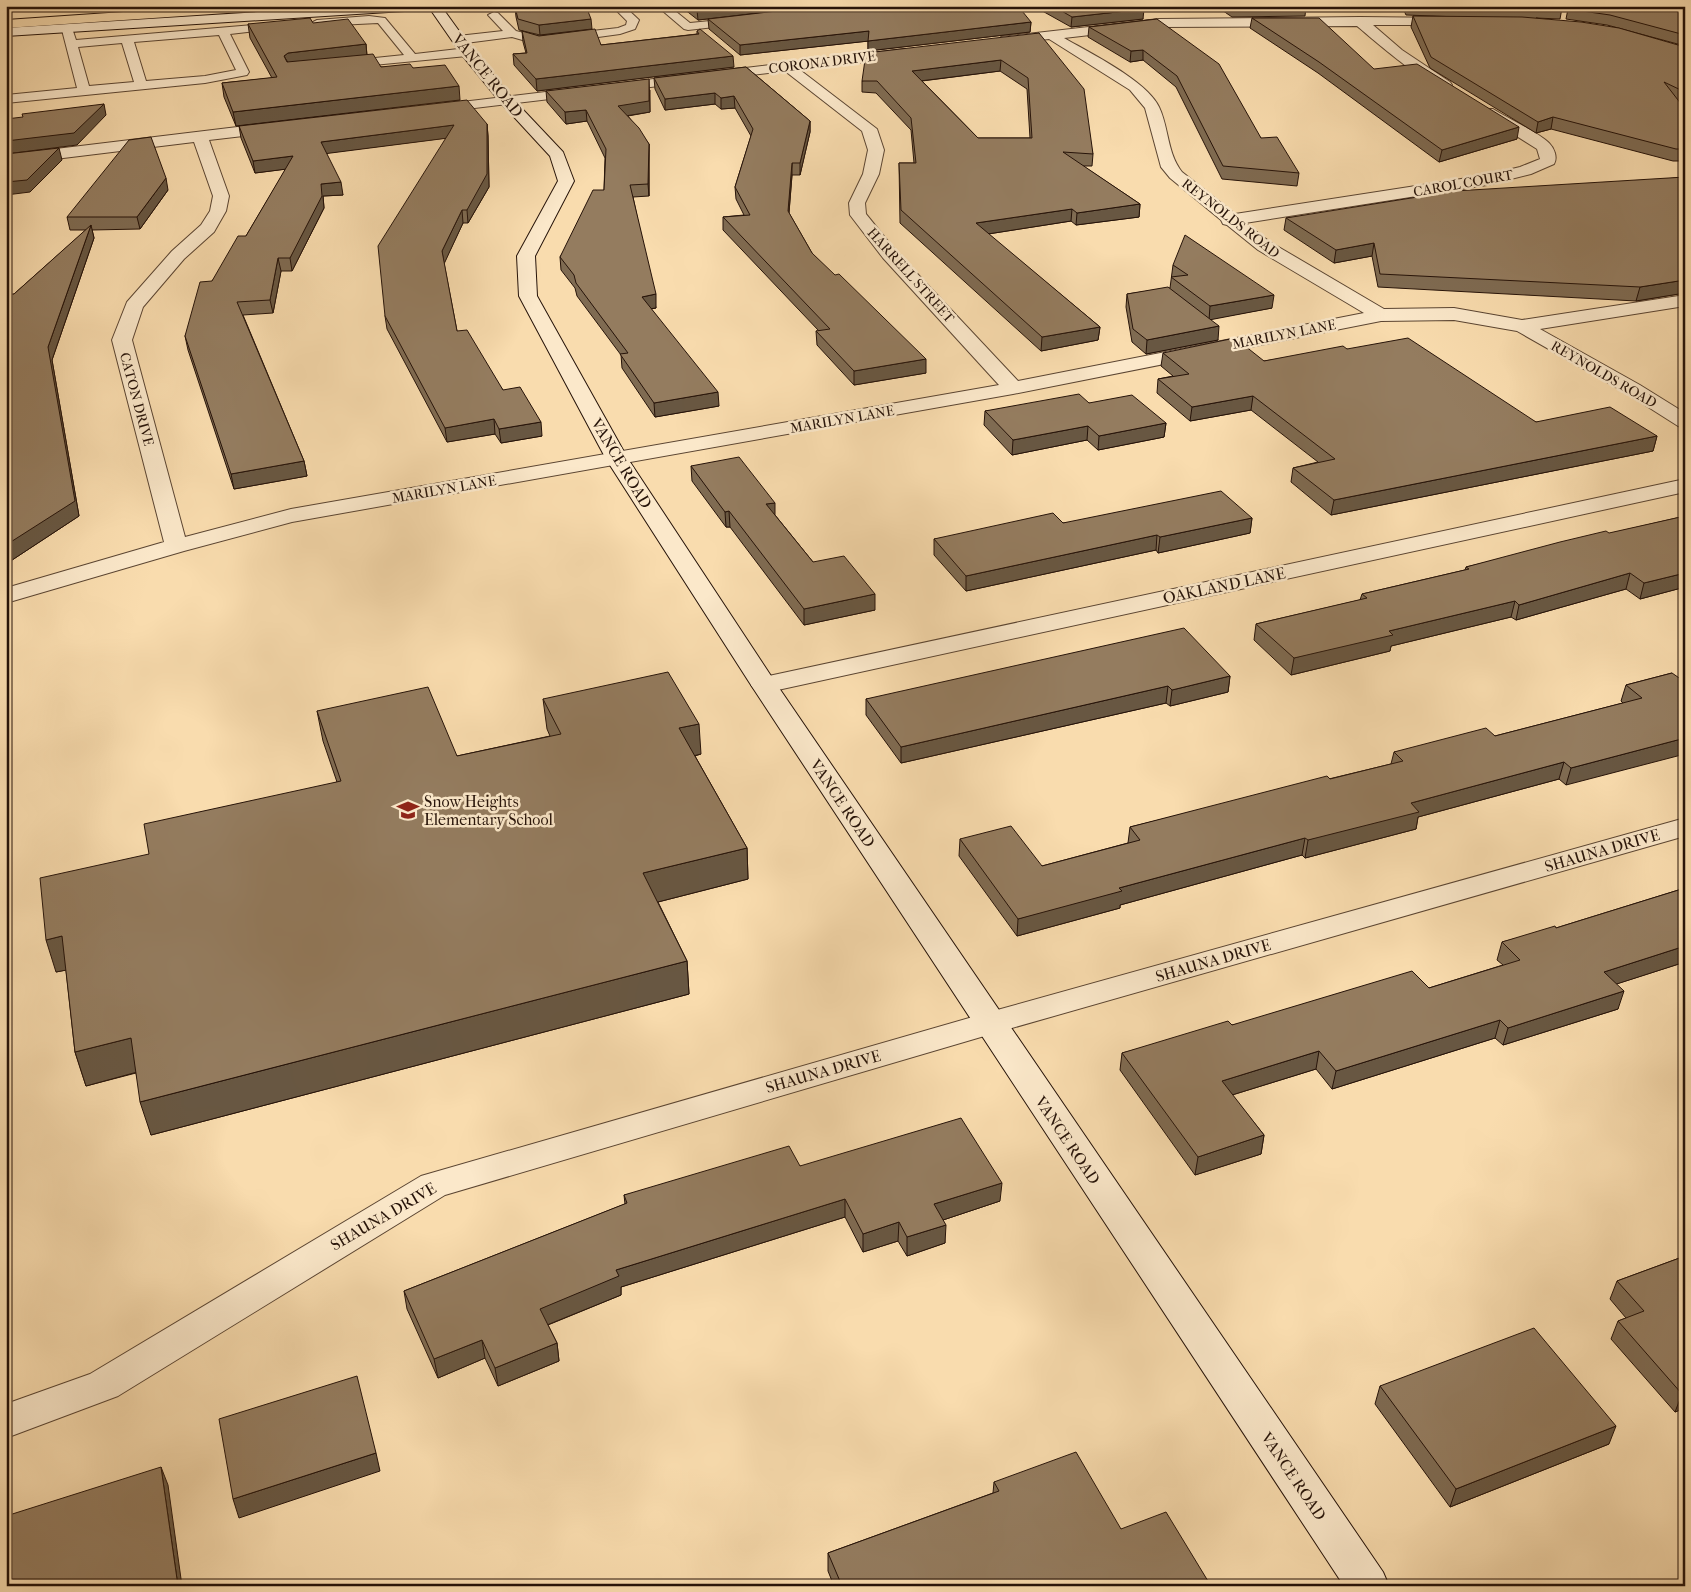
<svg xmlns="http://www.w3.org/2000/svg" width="1691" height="1592" font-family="'IM FELL French Canon',serif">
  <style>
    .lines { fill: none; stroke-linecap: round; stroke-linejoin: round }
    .lane-casing { stroke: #5b4532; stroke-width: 2 }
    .street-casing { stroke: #5b4532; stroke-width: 2 }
    .secondary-casing { stroke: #261309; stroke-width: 2 }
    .highway-casing { stroke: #261309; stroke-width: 2 }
    .lane { fill: #fbe8ca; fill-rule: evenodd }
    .street { fill: #fbe8ca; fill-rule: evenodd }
    .secondary { fill: #fbe8ca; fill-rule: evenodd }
    .highway { fill: #f9dcae; fill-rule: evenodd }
    .wall { fill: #7f6b52; stroke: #261309; fill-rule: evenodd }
    .shaded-wall { fill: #685742; stroke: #261309 }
    .building { fill: #947c5f; stroke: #261309; fill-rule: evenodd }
    .labels { text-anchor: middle; stroke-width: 5; stroke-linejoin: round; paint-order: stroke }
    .far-street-label { font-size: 14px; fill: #261309; stroke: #fbe8ca }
    .street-label { font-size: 16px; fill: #261309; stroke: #fbe8ca }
    .poi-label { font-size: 16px; fill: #261309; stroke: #fbe8ca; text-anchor: start }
  </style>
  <rect width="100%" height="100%" fill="#f9dcae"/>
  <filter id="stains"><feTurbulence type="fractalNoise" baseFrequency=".004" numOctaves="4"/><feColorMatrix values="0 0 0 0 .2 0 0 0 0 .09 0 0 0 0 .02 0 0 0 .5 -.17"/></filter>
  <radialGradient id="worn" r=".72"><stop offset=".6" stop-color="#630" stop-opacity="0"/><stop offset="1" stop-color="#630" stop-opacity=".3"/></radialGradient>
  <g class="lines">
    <g class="lane-casing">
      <g id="lane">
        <path d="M612,6h12l15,14 -4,9 -15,5 -80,11 -28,-8 -54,7 -6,-4 6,-4 45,-5 -15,-16 6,-3 4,1 18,18 24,6 78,-9 8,-3 1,-4z"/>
        <path d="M657,6h12l21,17 51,-5 6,3 -6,3 -53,6 -4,-1z"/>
        <path d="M369,16l16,2 30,36 52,-6 6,4 -6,4 -125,12 -2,-3 6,-4 58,-6 -26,-32 -61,3 -6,-3 6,-3z"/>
        <path d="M277,23l6,3 -2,2 -51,6 19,38 -2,3 -42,8 -199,20v-8l71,-7 -15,-58 2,-2h8l4,12zM219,35l17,35 -31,6 -59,5 -12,-39zM122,43l12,39 -45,4 -11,-39z"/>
      </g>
    </g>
    <g class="street-casing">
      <g id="street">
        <path d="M1360,17l95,1 2,3 -7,4h-77l29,25 48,32 2,3 -2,3c-18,4 -77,-49 -93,-62l-198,1 -95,11c26,15 83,43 95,69 10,21 8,46 23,65l53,42 252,-39 33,-8 20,-8 -3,-10 -54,-34 -2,-3 2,-3h10c14,9 45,23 56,34 5,5 9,14 5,21l-23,10 -44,11 -242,38 25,19 114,67 70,-1 68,12 163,-25v11l-145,23 100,56 45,28v15l-7,-2 -52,-33 -109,-62 -63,-11 -73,1 -368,73 -721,128 -108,29 -178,52v-15l158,-46 -52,-202 15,-38 45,-51 29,-26 9,-14 3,-15 -19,-54 -188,23v-10l272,-33 5,2 3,3 -3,3 -5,2 -69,8 20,56 -3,15 -12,21 -30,27 -41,48 -11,33 53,197 106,-28 708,-124 -116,-127 -33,-43 -1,-12 14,-29 5,-24 -6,-19 -77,-60 -352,42 -5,-1 -2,-3 2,-3 476,-57 5,1 2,3 -2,3 -5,1 -104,13 77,59 7,21 -5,24 -14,29 1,11 29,36 123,131 346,-68 -106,-63 -31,-25 -4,-1 -2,-4 -51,-42 -9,-11 -16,-59 -15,-18 -81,-51 -43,5 -5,-1 -2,-3 2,-3 158,-18z"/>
        <path d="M1685,479v13l-921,201 -9,-3 -4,-5 4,-5 9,-3z"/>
        <path d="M1685,818v18l-687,196 -553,163 -327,201 -112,42v-34l84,-30 331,-198 569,-164z"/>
      </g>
    </g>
    <g class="secondary-casing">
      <g id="secondary">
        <path d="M354,6h72l-6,4 -414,26v-8z"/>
        <path d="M428,6h13l31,43 39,48 52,55 11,29 -39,75 2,40 91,163 149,226 606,887 6,14h-45l-593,-901 -145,-226 -87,-163 -2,-40 41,-75 -8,-25 -49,-53 -39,-48z"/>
      </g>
    </g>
    <g class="highway-casing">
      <path id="highway" d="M211,6h67l-6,4 -266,18v-8z"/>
    </g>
    <use href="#lane" class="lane"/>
    <use href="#street" class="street"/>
    <use href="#secondary" class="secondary"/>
    <use href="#highway" class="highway"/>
  </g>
  <g class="wall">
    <path d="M684,6h254l3,3 90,13 -1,10 -162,19v-10l-128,14 -31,-26 -1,-10 70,-8 -80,9 -14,-11z"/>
    <path d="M1037,6h103l3,13 -72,8 -34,-19z"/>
    <path d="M1216,6h90l-1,10 -73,1z"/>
    <path d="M1402,6h159l1,2 -2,11 -24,-1 149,29v57l-6,-2 6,7v52h-12l-122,-32 -15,4 -106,-65 -19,-41 2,-11 47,1 -54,-2z"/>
    <path d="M1685,6v40l-78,-21 -41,-6 2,-10z"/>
    <path d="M515,7l77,22 9,16 96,-11v-3l37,36 -197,24 -23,-26 -1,-11 13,-1 -3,-11 -1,-11 17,5 48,-6 -47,5 -21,-5 -3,-13z"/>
    <path d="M1252,18l265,121 -78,23 -121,-89 -68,-45z"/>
    <path d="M1157,19l104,119 38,35 -2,13 -75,-7 -46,-92 -33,-27 -13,2 -42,-25 1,-10z"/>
    <path d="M248,24l118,20 1,11 14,12 32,1 47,32 -224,26 -12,-29 -2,-14 50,-5 -22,-40z"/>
    <path d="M1039,33l54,121 -1,12h-9l57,38 -1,13 -63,8 -5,-4 -83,13 112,93 -2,13 -57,11 -141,-128 -1,-60h15l-3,-33 -35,-37 -14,-1v-11zM1000,71l27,18 3,49h-52l-56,-57z"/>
    <path d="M746,67l64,54v11l-10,43h-8l-3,38 23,40 114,120 -72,12 -37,-40 -1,-14h3l-96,-101v-13l21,-2 -8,-16 -1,-12 16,-51 -16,-28 -14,1 -6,-5 -50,6 -10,-21 -1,-11z"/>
    <path d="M650,90v22l-22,4 21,28v52l-16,1 23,111 -5,1 68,97 -64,11 -33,-49 -1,-13 -44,-59 -2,-8 -14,-18 -1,-13 44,-67 1,-32 -18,-37 -21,3 -19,-22 -1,-11z"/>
    <path d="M487,124l1,12 1,51 -21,36h-5l-19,40 13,68 46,59 39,46 -41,7 -6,-9 -48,8 -60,-113 -2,-13 61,-178 -120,15 17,42 -20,1 1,12 -32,63h-11l-8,42 -30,2 61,146 3,15 -73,13 -46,-139 -3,-14 27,-55 34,-45 40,-67 -31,4 -14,-35 -2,-12z"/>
    <path d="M1685,177v116l-49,8 -258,-14 -6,-31 -38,7 -50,-33 2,-12z"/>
    <path d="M168,190l-28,39 -48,1 2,8 -42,122 27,156 -73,48v-269l8,-1 72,-64h-16l-3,-13z"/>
    <path d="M1173,265l99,43 -62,11 8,21 -72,14 -14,-12 -6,-35 1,-13 43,-6z"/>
    <path d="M1347,349l189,73 121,14 -4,15 -322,64 -40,-33 2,-14 25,-6 -67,-52 -61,11 -33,-28 1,-14 15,-3 -12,-10 2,-13 101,8z"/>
    <path d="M1089,403l77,20 -2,14 -66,13 -11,-10 -75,15 -28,-30 1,-14z"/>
    <path d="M691,466l84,49 38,47 62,48 -71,15 -74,-98h-4l-34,-46z"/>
    <path d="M1685,516v71l-45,12 -14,-10 -110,31 -5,-3 -120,29 -1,5 -99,24 -37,-35 2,-16 104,-24 2,-6 103,-24 1,-3z"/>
    <path d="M1252,518l-2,15 -92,20 -2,-3 -190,41 -32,-36v-16l129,-16z"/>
    <path d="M1672,673l-106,112 -7,-6 -141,38 -2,12 -111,29 -3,-3 -182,50v3l-103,28 -58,-80 1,-17 82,27 86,-23 2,-16 261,-63 3,-12 101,-16 128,-33 -2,-2 5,-16z"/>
    <path d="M1230,676l-2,16 -58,14 -4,-3 -265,60 -35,-48v-16z"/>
    <path d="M543,699l158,55 -6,2 52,92 1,31 -90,23 29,59 2,33 -538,141 -15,-62 -50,13 -11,-34 -9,-82 -10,2 93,-118 188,-72 -14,-41 -6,-30 140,45 93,-20 -3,-7z"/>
    <path d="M1685,888v74l-69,22 2,25 -115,36 -8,-7 -163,51 -16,-20 -84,26 32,40 -3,19 -66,21 -75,-105 2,-17 110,-28 197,-37 74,-23 -6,-5 5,-18 54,-14z"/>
    <path d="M800,1166l200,35 -57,19 2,23 -38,13 -9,-15 -35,11 -18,-35 -224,70v8l-73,30 9,18 2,18 -61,25 -13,-28 -47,20 -31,-69 -3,-18 221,-87 -1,-9z"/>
    <path d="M1685,1256v152l-10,4 -64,-73 7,-18 8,-3 -16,-19 7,-18z"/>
    <path d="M1380,1386l229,58 -159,63 -75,-103z"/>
    <path d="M994,1482l127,47 90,57h-377l-6,-15v-18l165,-60z"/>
  </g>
  <g class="shaded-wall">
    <path d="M733,6h86l-121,14 -1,-10z"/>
    <path d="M1144,9l-1,10 -72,8 1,-10z"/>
    <path d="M591,19l1,10 -52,6 -1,-10z"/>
    <path d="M1031,22l-1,10 -162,19v-10z"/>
    <path d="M869,31v10l-129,14v-10z"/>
    <path d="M366,44l1,13 -77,9 -6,-10 4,-3z"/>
    <path d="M1143,50v10l-13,2 1,-11z"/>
    <path d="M733,56l1,11 -197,24 -1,-12z"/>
    <path d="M1001,60l-1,11 -88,11v-11z"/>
    <path d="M649,79l1,33 -31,5 -1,-11z"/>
    <path d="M459,86l1,14 -224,26 -3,-14z"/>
    <path d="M715,93v11l-50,6v-11z"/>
    <path d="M734,96l1,12 -14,1v-11z"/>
    <path d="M104,104l2,11 -29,30 -71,9v-13z"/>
    <path d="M586,110l1,11 -21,3 -1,-12z"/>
    <path d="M1553,117l-2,12 -15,4 2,-11z"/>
    <path d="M810,121v11l-10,43v-12z"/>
    <path d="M487,124l1,12 1,51 -21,36 -1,-13z"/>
    <path d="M454,125l2,12 -133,17 -2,-12z"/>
    <path d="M1519,127l-2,12 -78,23 3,-12z"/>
    <path d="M649,144v52l-1,-12z"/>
    <path d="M59,148l3,12 -32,32 -24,3v-13z"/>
    <path d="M293,156l2,12 -40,5 -2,-12z"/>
    <path d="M792,163v12l-4,49v-13z"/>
    <path d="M166,178l2,12 -28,39 -3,-12z"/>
    <path d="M341,182l2,13 -20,1 1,12 -32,63 -2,-13 31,-74z"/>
    <path d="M1140,204l-1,13 -63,8 1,-12z"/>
    <path d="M1072,209l-1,12 -96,15 1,-13z"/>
    <path d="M462,210l1,13 -19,41 -2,-13z"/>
    <path d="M91,225l3,13 -42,122 27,156 -73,48v-19l42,-198z"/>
    <path d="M1374,243l-2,13 -38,7 2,-13z"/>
    <path d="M278,258l3,13 -8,42 -3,-13z"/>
    <path d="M1685,280v13l-49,8 4,-14z"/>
    <path d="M656,294v14l-14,2v-13z"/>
    <path d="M1274,295l-2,13 -63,12 1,-14z"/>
    <path d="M1219,326l-1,14 -72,14 1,-14z"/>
    <path d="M1100,327l-2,13 -57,11 1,-14z"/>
    <path d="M926,359v14l-72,12v-14z"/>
    <path d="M718,392l1,14 -64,11 -1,-14z"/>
    <path d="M1253,396l-2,14 -61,11 2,-14z"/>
    <path d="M494,419l1,15 -48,8 -2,-14z"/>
    <path d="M541,422l1,14 -41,7 -2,-14z"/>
    <path d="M1166,423l-2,14 -66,13 1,-14z"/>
    <path d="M1088,426l-1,14 -75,15 1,-15z"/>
    <path d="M1657,436l-4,15 -322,64 3,-15z"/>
    <path d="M304,461l3,15 -73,13 -3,-15z"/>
    <path d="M775,503v15l-9,-14z"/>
    <path d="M729,511l1,16h-4l-1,-15z"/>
    <path d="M1252,518l-2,15 -92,20 2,-16z"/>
    <path d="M1157,535l-1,15 -190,41v-15z"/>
    <path d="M1630,573l-4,16 -110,31 3,-15z"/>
    <path d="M1685,573v14l-45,12 4,-16z"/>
    <path d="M875,594v16l-71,15v-16z"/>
    <path d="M1515,601l-4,16 -120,29 -1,5 -99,24 3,-17 95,-27z"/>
    <path d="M1230,676l-2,16 -58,14 2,-16z"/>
    <path d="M1168,686l-2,17 -265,60v-16z"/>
    <path d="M699,724l2,30 -20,5 -2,-31z"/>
    <path d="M1685,738v16l-119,31 5,-17z"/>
    <path d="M1564,762l-5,17 -141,38 -2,12 -111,29 3,-18 103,-37z"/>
    <path d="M1305,838l-3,17 -182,50v3l-103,28 1,-17 101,-31z"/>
    <path d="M747,848l1,31 -102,26 -3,-32z"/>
    <path d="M62,936l10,33 -16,3 -10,-32z"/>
    <path d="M1685,946v16l-87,28 6,-18z"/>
    <path d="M687,961l2,33 -538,141 -11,-33z"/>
    <path d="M1624,991l-6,18 -115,36 5,-17z"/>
    <path d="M1500,1020l-5,18 -163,51 4,-18z"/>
    <path d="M131,1038l10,33 -55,15 -11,-34z"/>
    <path d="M1319,1051l-3,18 -97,30 3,-18z"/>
    <path d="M1264,1135l-3,19 -66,21 3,-18z"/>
    <path d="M1002,1183l-2,18 -66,22v-19z"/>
    <path d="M845,1199v18l-224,70v8l-79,32 -2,-18 76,-39z"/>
    <path d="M899,1222l-1,19 -35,11v-18z"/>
    <path d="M946,1225l-1,18 -38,13v-19z"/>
    <path d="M482,1340l3,18 -47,20 -4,-19z"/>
    <path d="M557,1343l2,18 -61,25 -3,-18z"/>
    <path d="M1685,1393v15l-10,4 7,-18z"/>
    <path d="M1616,1426l-7,18 -159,63 6,-18z"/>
    <path d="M376,1453l4,18 -141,47 -6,-19z"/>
    <path d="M161,1467l7,18 14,101h-4z"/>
  </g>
  <g class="building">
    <path d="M521,6h65l5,13 -52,6 -21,-6 -3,-12z"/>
    <path d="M693,6h40l-36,4z"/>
    <path d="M820,6h118l3,3 20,-3h57l13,16 -163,19 1,-10 -129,14 -32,-26z"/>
    <path d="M1053,6h87l4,3 -72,8z"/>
    <path d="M1463,6h98l1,2z"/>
    <path d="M1572,6h113v29l-75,-20 -42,-6z"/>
    <path d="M1413,16l109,1 59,5 38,6 66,19v45l-21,-10 21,27v40h-9l-123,-32 -15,5 -107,-65z"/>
    <path d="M310,18l3,5 35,-4 18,25 -78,9 -4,3 3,6 86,-8 8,13 29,-3 3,4 32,-3 14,21 -226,26 -11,-29 55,-6 -29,-53z"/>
    <path d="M1252,18h67l55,51 43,-5 102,63 -77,23 -123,-88z"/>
    <path d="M1157,19l62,45 42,74 16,-1 22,36 -76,-7 -46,-90 -34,-26 -12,1 -42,-24z"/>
    <path d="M595,29l6,16 98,-11 -2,-3 3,-2 33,27 -197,23 -23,-25 14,-1 -5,-22 17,5z"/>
    <path d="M1039,33l45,56 9,65 -30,-2 77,52 -63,9 -5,-4 -96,14 124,104 -58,10 -141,-127 -2,-47h17l-5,-45 -34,-37h-15l4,-28zM1001,60l27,18 4,60h-54l-66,-67z"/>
    <path d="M746,67l64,54 -10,42h-8l-4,48 24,42 23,22 4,-1 87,85 -72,12 -38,-40 14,-2 -107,-112 27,-2 -15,-28 18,-58 -19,-33 -13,2 -6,-5 -50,6 -11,-21z"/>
    <path d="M649,79v22l-31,5 21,22 10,16 -1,40 -18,1 26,109 -14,3 76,95 -64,11 -34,-49 8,-1 -52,-70 -2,-8 -14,-18 33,-67h11l2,-41 -20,-39 -21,2 -19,-21z"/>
    <path d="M467,100l20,24v50l-20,36h-5l-20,41 15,80 10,-1 36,60 17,-3 21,35 -42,7 -5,-10 -49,9 -60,-112 -7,-70 76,-121 -133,17 20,40 -20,2 1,12 -32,62h-12l-8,42 -33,2 67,159 -73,13 -46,-138 15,-54 12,-1 26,-45h8l47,-80 -40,5 -14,-35z"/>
    <path d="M104,104l-30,29 -68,8v-22l17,-2 -1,-3z"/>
    <path d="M151,137l15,41 -29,39h-70l62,-77z"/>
    <path d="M59,148l-32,32 -21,2v-28z"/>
    <path d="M1685,177v103l-45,7 -260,-13 -6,-31 -38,7 -50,-32 169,-27z"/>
    <path d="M91,225l-43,122 27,154 -69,44v-250l8,-1z"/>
    <path d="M1185,235l89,60 -64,11 -39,-29 17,-2 -15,-10z"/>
    <path d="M1168,287l51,39 -72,14 -14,-11 -6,-35z"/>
    <path d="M1235,338l29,23 79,-15 4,3 61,-11 128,84 74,-15 47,29 -323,64 -41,-32 42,-9 -82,-63 -61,11 -34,-28 31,-5 -26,-21z"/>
    <path d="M1079,394l10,9 43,-8 34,28 -67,13 -11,-10 -75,14 -28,-29z"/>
    <path d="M739,457l36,46 -9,1 47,58 31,-6 31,38 -71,15 -75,-98 -4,1 -34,-46z"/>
    <path d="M1221,491l31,27 -92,19 -3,-2 -191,41 -32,-37 119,-26 10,10z"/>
    <path d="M1685,516v57l-41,10 -14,-10 -111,32 -4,-4 -126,30 4,4 -99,23 -38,-34 111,-26 -5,-4 107,-25 -3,-2 94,-25 46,-11 3,2z"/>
    <path d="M1184,628l46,48 -58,14 -4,-4 -267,61 -35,-48z"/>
    <path d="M668,672l31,52 -20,4 68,120 -104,25 44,88 -547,141 -9,-64 -56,14 -13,-116 -16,4 -6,-62 109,-24 -5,-30 197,-43 -24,-70 111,-24 29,69 104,-22 -18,-35z"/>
    <path d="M1672,673l13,9v56l-114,30 -7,-6 -153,41 8,9 -111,28 -3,-2 -186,50 3,3 -104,28 -58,-80 51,-13 31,40 98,-26 -10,-13 197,-51 3,3 73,-18 -9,-9 92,-24 9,8 147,-38 -16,-13z"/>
    <path d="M1685,888v58l-81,26 20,19 -116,37 -8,-8 -164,51 -17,-20 -97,30 42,54 -66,22 -76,-104 106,-32 4,4 180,-54 17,17 91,-28 -18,-18 53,-16 1,2z"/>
    <path d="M961,1118l41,65 -68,21 12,21 -39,12 -8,-15 -36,12 -18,-35 -229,71 3,6 -79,33 17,34 -62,25 -13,-28 -48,19 -30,-68 223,-88 -3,-8 165,-49 11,20z"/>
    <path d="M1685,1256v137l-3,1 -64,-73 26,-10 -27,-30z"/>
    <path d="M1534,1328l82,98 -160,63 -76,-103z"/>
    <path d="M357,1376l19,77 -143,46 -14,-80z"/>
    <path d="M1076,1452l45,77 45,-17 45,74h-369l-14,-33 171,-62 -5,-9z"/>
    <path d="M161,1467l17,119h-172v-70z"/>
  </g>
  <defs>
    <g id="school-bare" transform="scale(1.725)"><path d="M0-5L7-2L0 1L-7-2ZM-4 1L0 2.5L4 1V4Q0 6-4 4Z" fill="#8f2418" stroke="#fbe8ca" stroke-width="2.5" paint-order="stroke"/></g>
  </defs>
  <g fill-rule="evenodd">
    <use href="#school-bare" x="408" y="810"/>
  </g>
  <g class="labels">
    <g class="far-street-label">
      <text transform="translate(822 62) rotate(-7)" y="5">CORONA DRIVE</text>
      <text transform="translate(1463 183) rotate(-10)" y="5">CAROL COURT</text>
      <text transform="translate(1231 218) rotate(38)" y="5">REYNOLDS ROAD</text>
      <text transform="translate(911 275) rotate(48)" y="5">HARRELL STREET</text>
      <text transform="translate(1284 334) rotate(-11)" y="5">MARILYN LANE</text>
      <text transform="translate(1604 374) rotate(30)" y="5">REYNOLDS ROAD</text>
      <text transform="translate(137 399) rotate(75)" y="5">CATON DRIVE</text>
      <text transform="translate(842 419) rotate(-10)" y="5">MARILYN LANE</text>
      <text transform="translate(444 489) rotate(-10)" y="5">MARILYN LANE</text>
    </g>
    <g class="street-label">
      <text transform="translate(488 75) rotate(51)" y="6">VANCE ROAD</text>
      <text transform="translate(622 463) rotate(59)" y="6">VANCE ROAD</text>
      <text transform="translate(1224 585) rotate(-12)" y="6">OAKLAND LANE</text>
      <text transform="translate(843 803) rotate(56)" y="6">VANCE ROAD</text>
      <text transform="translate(1602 850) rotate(-16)" y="6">SHAUNA DRIVE</text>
      <text transform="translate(1213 960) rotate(-16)" y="6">SHAUNA DRIVE</text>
      <text transform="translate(823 1071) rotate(-16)" y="6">SHAUNA DRIVE</text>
      <text transform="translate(1068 1140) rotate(56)" y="6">VANCE ROAD</text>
      <text transform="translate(383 1216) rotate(-30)" y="6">SHAUNA DRIVE</text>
      <text transform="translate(1294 1476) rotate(56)" y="6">VANCE ROAD</text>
    </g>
    <g class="poi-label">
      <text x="424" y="807">Snow Heights<tspan x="424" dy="18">Elementary School</tspan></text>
    </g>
  </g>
  <rect width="1691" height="1592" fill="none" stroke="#f9dcae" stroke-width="25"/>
  <rect x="8" y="8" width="1676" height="1577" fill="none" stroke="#261309" stroke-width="2.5"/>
  <rect x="12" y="12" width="1666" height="1567" fill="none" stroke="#261309"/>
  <rect width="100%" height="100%" filter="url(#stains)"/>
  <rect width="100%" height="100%" fill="url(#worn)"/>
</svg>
